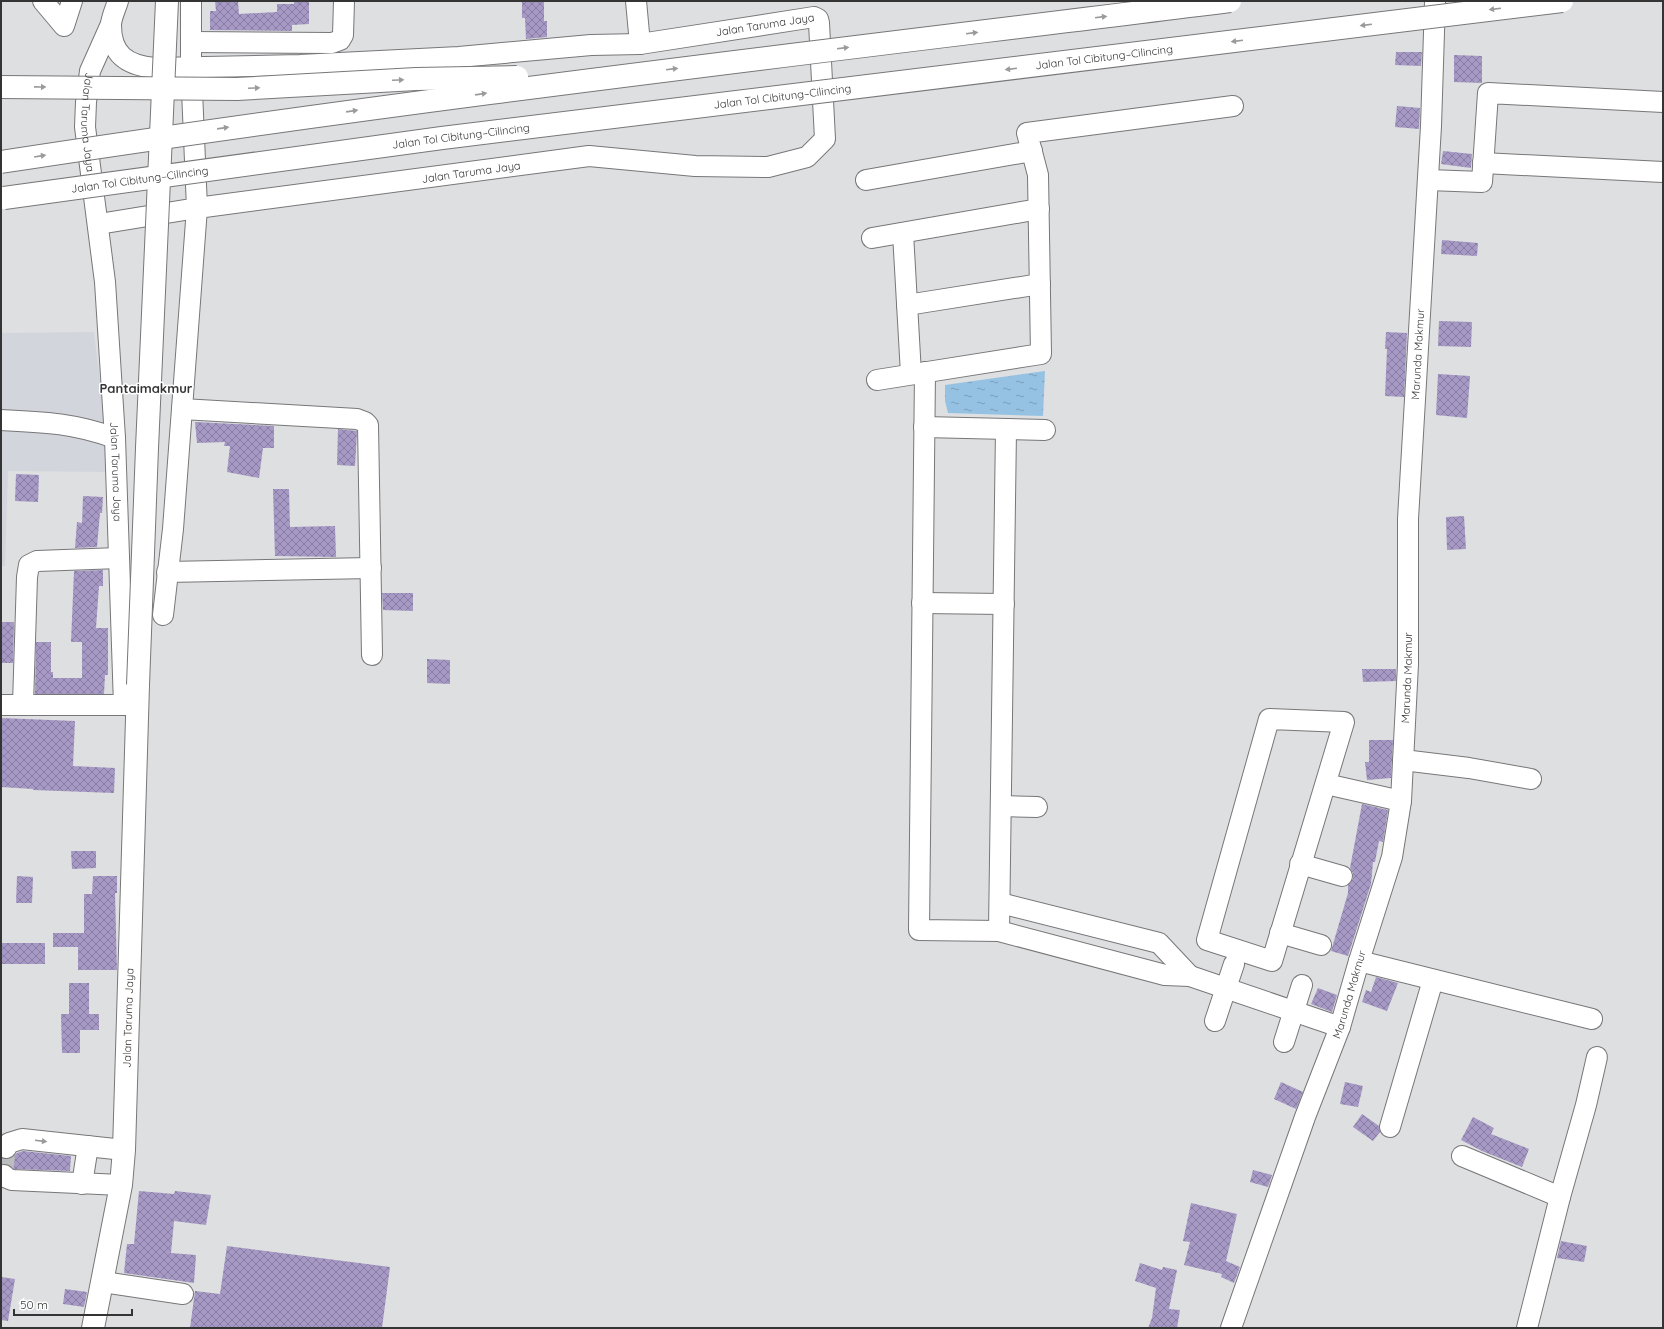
<svg xmlns="http://www.w3.org/2000/svg" width="1664" height="1329" font-family="Quicksand,sans-serif">
  <style>
    .built { fill: #d3d5dd }
    .water { fill: url(#water-ripples) }
    .building { fill: url(#building-cross-hatch) }
    .lines { fill: none; stroke-linecap: round; stroke-linejoin: round }
    .minor-tunnel { stroke: #bcbdbe; stroke-width: 20; stroke-dasharray: 20 10; stroke-linecap: butt }
    .minor-casing { stroke: #777779; stroke-width: 22 }
    .major-casing { stroke: #777779; stroke-width: 24 }
    .minor { stroke: #fff; stroke-width: 20 }
    .major { stroke: #fff; stroke-width: 22 }
    .major-bridge-casing { stroke: #777779; stroke-width: 24; stroke-linecap: butt }
    .highway-bridge-casing { stroke: #777779; stroke-width: 24; stroke-linecap: butt }
    .major-bridge { stroke: #fff; stroke-width: 22 }
    .highway-bridge { stroke: #fff; stroke-width: 22 }
    .oneway { fill: #9a9a9a }
    .labels { text-anchor: middle; stroke-width: 3; stroke-linejoin: round; paint-order: stroke }
    .street-label { font-size: 11px; fill: #343435; stroke: #fff }
    .quarter-label { font-size: 13px; font-weight: bold; fill: #343435; stroke: #fff }
  </style>
  <defs>
    <pattern id="water-ripples" width="26" height="14" patternUnits="userSpaceOnUse"><rect width="26" height="14" fill="#95c2e3"/><path d="M2 4q2-2 4 0t4 0M15 11q2-2 4 0t4 0" fill="none" stroke="#7a9eb9"/></pattern>
    <pattern id="building-cross-hatch" width="8" height="8" patternUnits="userSpaceOnUse"><rect width="8" height="8" fill="#a799c6"/><path d="M0 0l8 8M0 8l8-8" fill="none" stroke="#897ea2"/></pattern>
  </defs>
  <rect width="100%" height="100%" fill="#dedfe0"/>
  <path class="built" d="M94,332l17,140 -103,-1 -3,95h-4v-233z"/>
  <path class="water" d="M1045,371l-2,45 -95,-3 -3,-12v-16z"/>
  <g class="building">
    <path d="M215,1h23l1,13 38,-2v-8h17v-3h15v23l-17,1v6l-82,-1v-19h6z"/>
    <path d="M522,2h22v19h3v16l-21,2 -1,-21h-3z"/>
    <path d="M1396,52h26l-1,14 -26,-1z"/>
    <path d="M1454,55l28,1v27l-28,-1z"/>
    <path d="M1397,106l23,2 -1,21 -24,-2z"/>
    <path d="M1443,151l29,3 -1,14 -30,-4z"/>
    <path d="M1442,240l36,3 -1,13 -36,-2z"/>
    <path d="M1439,321l33,1 -1,25 -33,-1z"/>
    <path d="M1386,332l21,1 -3,64 -19,-1 2,-47h-2z"/>
    <path d="M1438,374l32,2 -3,42 -31,-3z"/>
    <path d="M195,422l79,4v22h-11l-4,30 -32,-6 3,-26h-6l1,-4 -28,1z"/>
    <path d="M338,429l19,2 -2,35 -18,-1z"/>
    <path d="M16,474l23,1 -1,27 -23,-1z"/>
    <path d="M273,489h16l1,38 45,-1 1,31 -61,-1z"/>
    <path d="M83,496l20,1 -1,16h-2l-3,34 -22,1 2,-26 5,1z"/>
    <path d="M1464,516l2,33 -19,1 -1,-33z"/>
    <path d="M103,570v16h-4l-3,42h12v47h-3l-1,19h-69l1,-52h15v30h2v6h29v-36h-11l3,-71z"/>
    <path d="M382,593h31v18l-30,-1z"/>
    <path d="M1,622h13l-1,41h-12z"/>
    <path d="M427,659l23,1v24l-23,-1z"/>
    <path d="M1362,669h34v12l-33,1z"/>
    <path d="M1,718l74,3 -2,45 42,2 -1,25 -81,-3v-1l-32,-2z"/>
    <path d="M1369,740h24l-2,38 -24,2 -2,-18h4z"/>
    <path d="M1362,804l26,6 -5,32 -4,-1 -4,21h-2l-2,22 -23,72 -17,-5 17,-58v-8l5,-6v-6l-3,-5z"/>
    <path d="M71,851h25v17l-24,1z"/>
    <path d="M17,876l16,1 -1,26h-16z"/>
    <path d="M93,876h24v17h-2l2,77h-39v-23h-25v-14h31v-39h8z"/>
    <rect x="1" y="943" width="44" height="21"/>
    <path d="M1376,977l22,6 -11,28 -25,-9 4,-12 5,2z"/>
    <path d="M69,983h20v31h10v16h-19v23h-18l-1,-39h8z"/>
    <path d="M1318,988l19,7 -5,17 -21,-8z"/>
    <path d="M1281,1082l22,10 -7,17 -22,-10z"/>
    <path d="M1345,1082l18,4 -5,21 -18,-3z"/>
    <path d="M1362,1114l17,12 1,6 -7,9 -20,-14z"/>
    <path d="M1473,1117l21,11 -3,6 38,15 -7,18 -40,-16 -21,-11z"/>
    <path d="M23,1151l48,5 -1,15 -56,-2 -7,-5h-6l1,-6h9l6,-5z"/>
    <path d="M1253,1170l19,5 -4,12 -18,-5z"/>
    <path d="M139,1191l35,3 1,-3 36,4 -5,30 -32,-4 -3,32 25,2 -2,28 -70,-10 3,-29h7z"/>
    <path d="M1191,1203l46,11 -11,47 14,6 -6,16 -13,-6 1,-3 -38,-9 6,-23 -7,-1z"/>
    <path d="M1561,1241l26,5 -3,16 -27,-4z"/>
    <path d="M227,1246l163,21 -8,61h-192l5,-37 25,3z"/>
    <path d="M1140,1263l22,7 1,-3 14,3 -8,39 11,1 -3,18h-29l4,-10 4,-30 -21,-7z"/>
    <path d="M1,1277l14,2 -7,42 -7,-1z"/>
    <path d="M65,1289l22,3 -3,15 -21,-3z"/>
  </g>
  <g class="lines">
    <path class="minor-tunnel" d="M4,1175l-1,-3 3,-24"/>
    <g class="minor-casing">
      <g id="minor">
        <path d="M43,1l21,25 8,-25"/>
        <path id="s1" d="M118,1c-2,7 -7,17 -7,24 0,30 16,40 43,43l146,-3 159,-8 132,-12 49,-1 174,-27 4,2 1,4 6,116 -18,18 -39,10 -73,-1 -106,-10 -392,52 -24,321 -10,86"/>
        <path d="M636,1l4,43"/>
        <path id="s2" d="M111,24l-21,47 -4,31 -1,25 20,155 10,156 9,267h13"/>
        <path d="M191,42l141,1 8,-3 3,-5 1,-34"/>
        <path d="M1483,163l180,9"/>
        <path d="M866,180l166,-29"/>
        <path d="M1428,180l54,2 6,-89 175,9"/>
        <path d="M99,224l98,-16 -6,-141v-66"/>
        <path d="M903,233l8,141"/>
        <path d="M872,238l167,-29"/>
        <path d="M907,305l133,-21"/>
        <path d="M925,372l-6,558 80,1 166,44 25,1 150,51"/>
        <path d="M877,380l164,-26 -3,-179 -11,-42 206,-27"/>
        <path d="M182,409l175,10 8,3 3,3 4,230"/>
        <path d="M1,420c43,2 73,3 114,18"/>
        <path d="M924,427l121,3"/>
        <path d="M167,572l204,-4"/>
        <path d="M922,603l82,1"/>
        <path d="M23,704l4,-127 2,-12 8,-4 82,-3"/>
        <path d="M1,705h123"/>
        <path d="M1269,719l75,3 -72,239 -65,-21z"/>
        <path d="M1403,760l66,8 62,11"/>
        <path d="M1326,784l75,17"/>
        <path d="M1001,806l36,1"/>
        <path d="M1300,864l42,12"/>
        <path d="M1000,903l159,40 31,33"/>
        <path d="M999,931l7,-502"/>
        <path d="M1280,933l41,12"/>
        <path d="M1359,961l233,58"/>
        <path d="M1215,1021l19,-57"/>
        <path d="M1284,1042l18,-57"/>
        <path d="M1390,1127l43,-147"/>
        <path d="M6,1148l3,-5 13,-4 102,11"/>
        <path d="M1462,1156l98,41 -33,131"/>
        <path d="M4,1175l3,3 5,2 109,5"/>
        <path d="M82,1184l6,-38"/>
        <path d="M1560,1197l26,-92 11,-48"/>
        <path d="M103,1282l80,12"/>
        <path id="s3" d="M1231,1328l74,-211 35,-90 19,-66 33,-104 9,-56 7,-137v-145l23,-393 4,-125"/>
      </g>
    </g>
    <g class="major-casing">
      <g id="major">
        <path id="s4" d="M93,1328l28,-143 3,-35 14,-465"/>
      </g>
    </g>
    <use href="#minor" class="minor"/>
    <use href="#major" class="major"/>
    <g class="major-bridge-casing">
      <path id="major-bridge" d="M138,685l9,-237 20,-447"/>
    </g>
    <g class="highway-bridge-casing">
      <g id="highway-bridge">
        <path d="M1,87l236,2 179,-10 101,-2"/>
        <path d="M1,162c408,-63 819,-110 1229,-161"/>
        <path id="s5" d="M4,198l438,-60 1120,-137"/>
      </g>
    </g>
    <use href="#major-bridge" class="major-bridge"/>
    <use href="#highway-bridge" class="highway-bridge"/>
  </g>
  <defs><path id="oneway-solid" d="M-6-.8H1V-3.2L6.5 0L1 3.2V.8H-6Z"/></defs>
  <g class="oneway">
    <use href="#oneway-solid" transform="translate(1495 9) rotate(173)"/>
    <use href="#oneway-solid" transform="translate(1101 17) rotate(-7)"/>
    <use href="#oneway-solid" transform="translate(1366 25) rotate(173)"/>
    <use href="#oneway-solid" transform="translate(972 33) rotate(-7)"/>
    <use href="#oneway-solid" transform="translate(1237 41) rotate(173)"/>
    <use href="#oneway-solid" transform="translate(843 48) rotate(-7)"/>
    <use href="#oneway-solid" transform="translate(672 69) rotate(-7)"/>
    <use href="#oneway-solid" transform="translate(1011 69) rotate(173)"/>
    <use href="#oneway-solid" transform="translate(398 80) rotate(-3)"/>
    <use href="#oneway-solid" transform="translate(40 87) rotate(1)"/>
    <use href="#oneway-solid" transform="translate(254 88) rotate(-3)"/>
    <use href="#oneway-solid" transform="translate(481 94) rotate(-8)"/>
    <use href="#oneway-solid" transform="translate(352 111) rotate(-8)"/>
    <use href="#oneway-solid" transform="translate(223 128) rotate(-8)"/>
    <use href="#oneway-solid" transform="translate(40 156) rotate(-9)"/>
    <use href="#oneway-solid" transform="translate(41 1141) rotate(7)"/>
  </g>
  <g class="labels">
    <g class="street-label">
      <text dy="4" stroke="none"><textPath href="#s1" startOffset="707">Jalan Taruma Jaya</textPath></text>
      <text dy="4" stroke="none"><textPath href="#s5" startOffset="1109">Jalan Tol Cibitung–Cilincing</textPath></text>
      <text dy="4" stroke="none"><textPath href="#s5" startOffset="785">Jalan Tol Cibitung–Cilincing</textPath></text>
      <text dy="4" stroke="none"><textPath href="#s2" startOffset="103">Jalan Taruma Jaya</textPath></text>
      <text dy="4" stroke="none"><textPath href="#s5" startOffset="461">Jalan Tol Cibitung–Cilincing</textPath></text>
      <text transform="translate(471 172) rotate(-8)" y="4">Jalan Taruma Jaya</text>
      <text dy="4" stroke="none"><textPath href="#s5" startOffset="137">Jalan Tol Cibitung–Cilincing</textPath></text>
      <text dy="4" stroke="none"><textPath href="#s3" startOffset="1002">Marunda Makmur</textPath></text>
      <text dy="4" stroke="none"><textPath href="#s2" startOffset="454">Jalan Taruma Jaya</textPath></text>
      <text dy="4" stroke="none"><textPath href="#s3" startOffset="678">Marunda Makmur</textPath></text>
      <text dy="4" stroke="none"><textPath href="#s3" startOffset="354">Marunda Makmur</textPath></text>
      <text dy="4" stroke="none"><textPath href="#s4" startOffset="313">Jalan Taruma Jaya</textPath></text>
    </g>
    <g class="quarter-label">
      <text x="146" y="393">Pantaimakmur</text>
    </g>
  </g>
  <rect width="1664" height="1329" fill="none" stroke="#343435" stroke-width="4"/>
  <path d="M14 1309v6h118v-6" fill="none" stroke="#343435" stroke-width="2"/>
  <text x="20" y="1309" font-size="12" fill="#343435" stroke="#ffffff" stroke-width="3" paint-order="stroke">50 m</text>
</svg>
